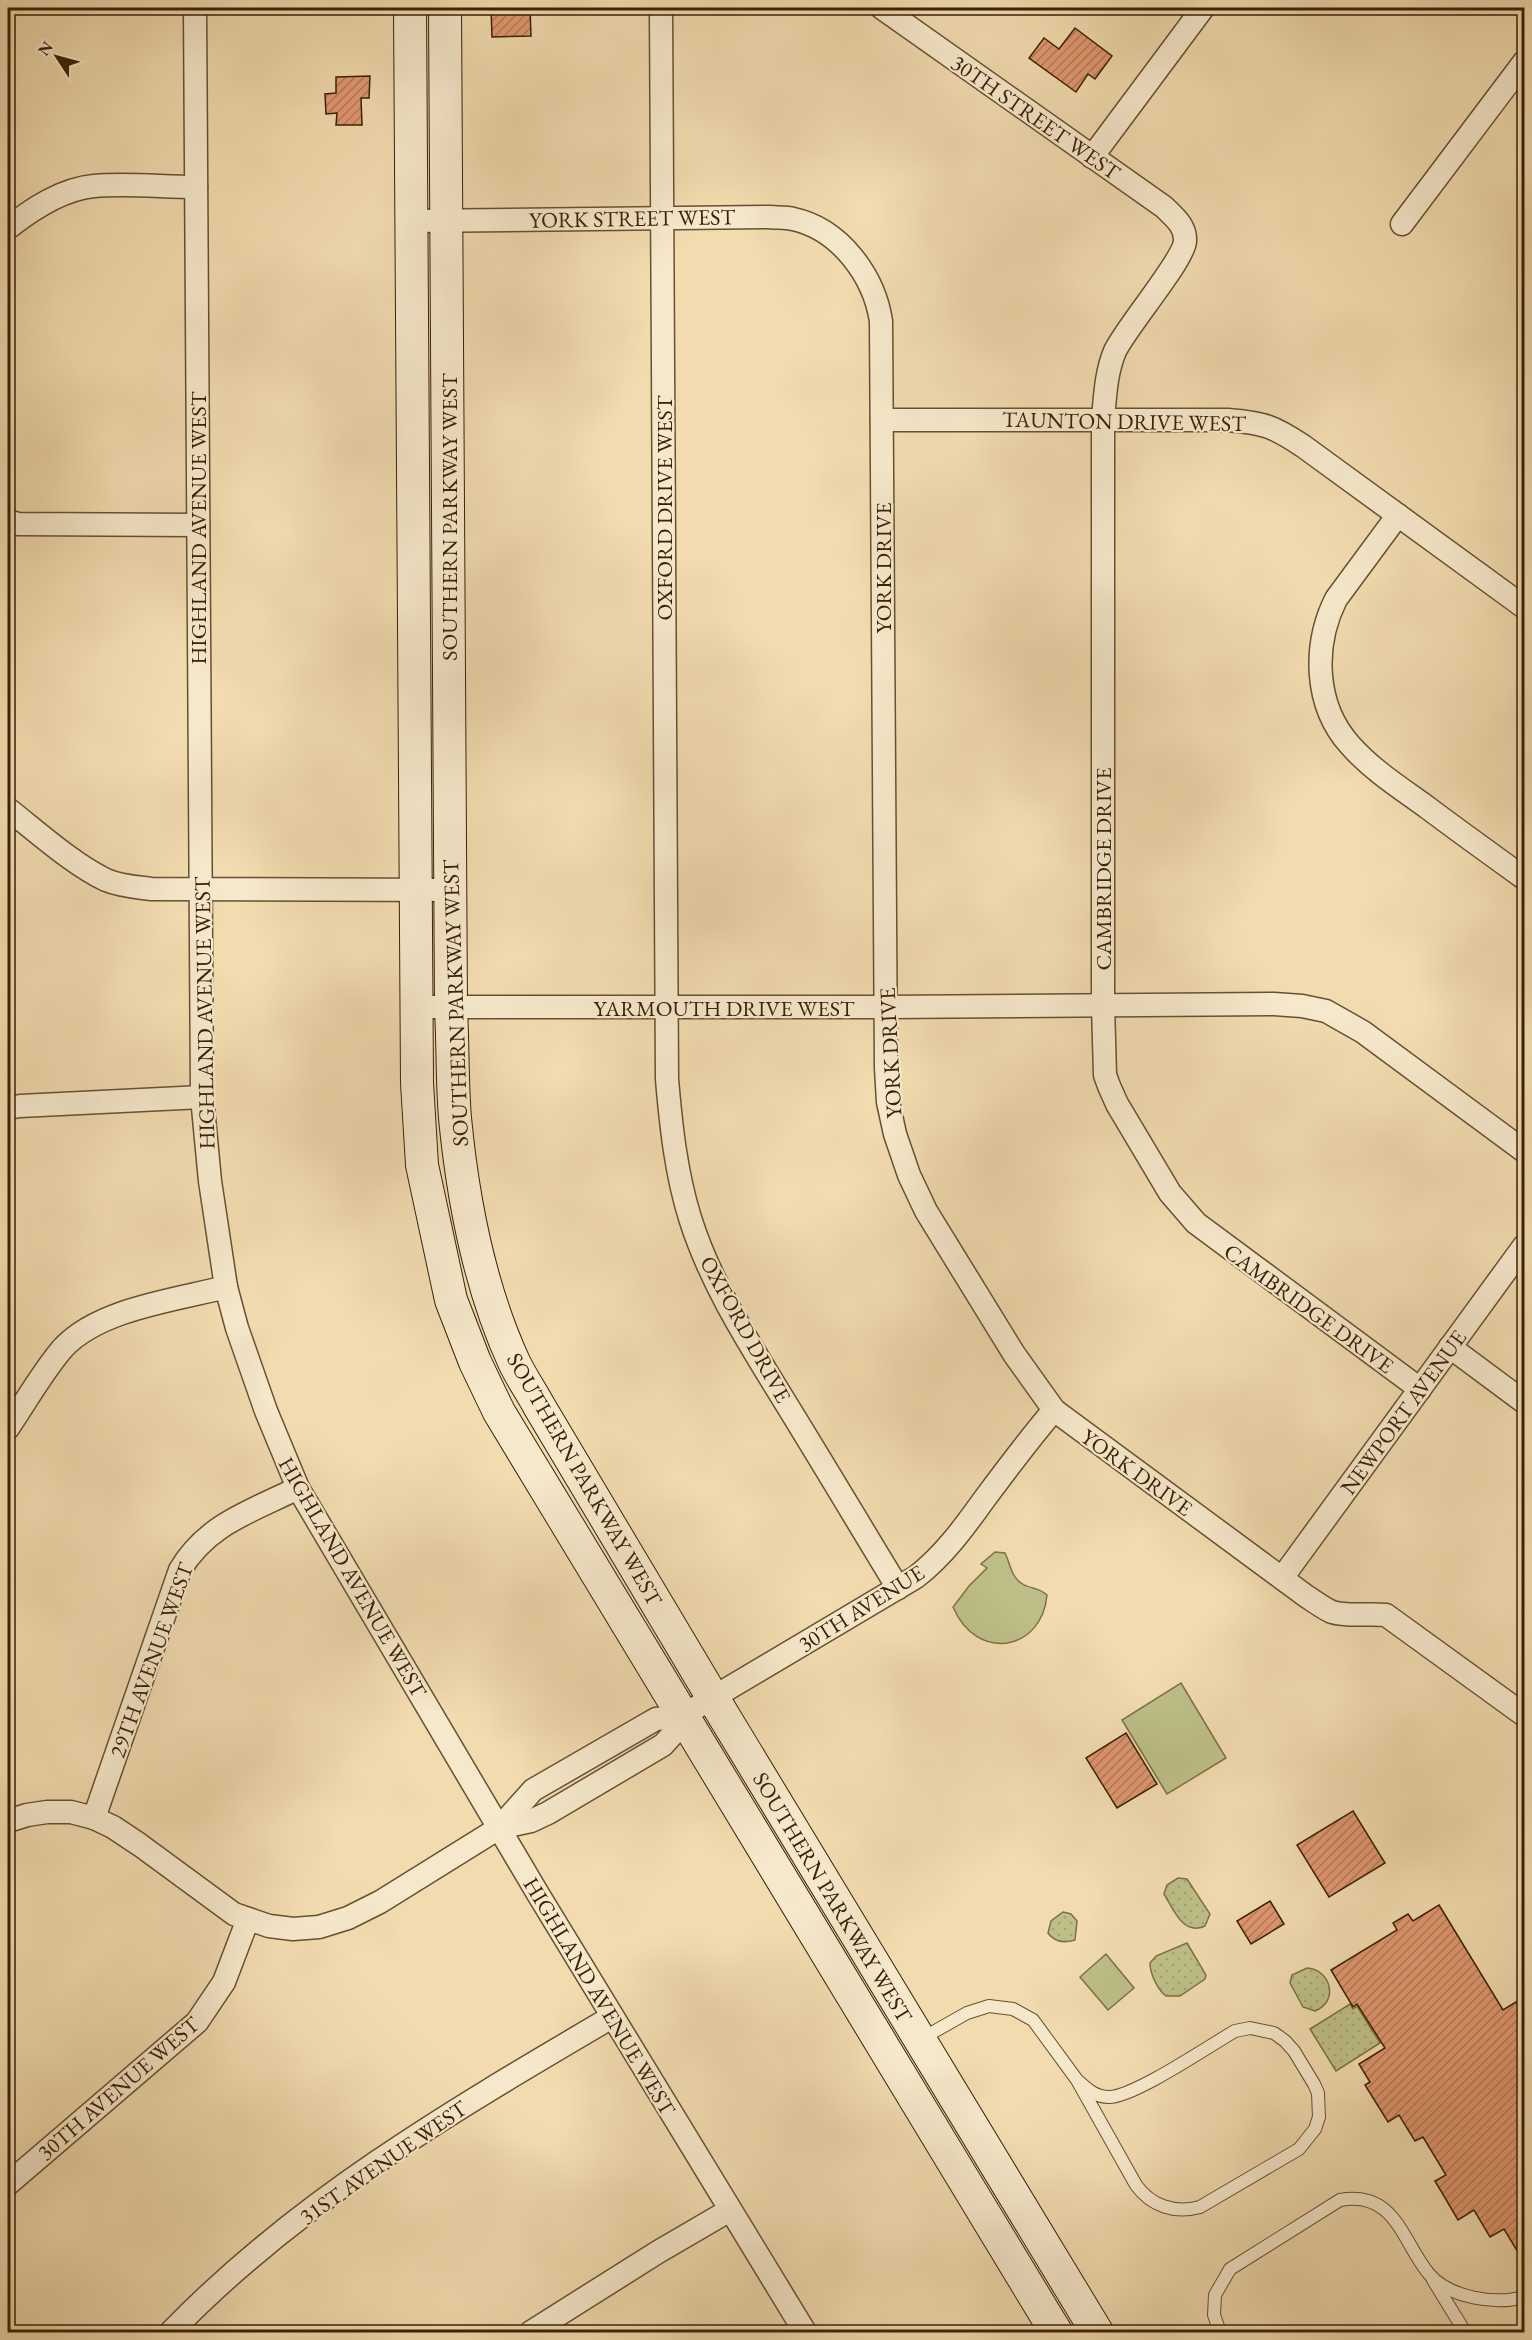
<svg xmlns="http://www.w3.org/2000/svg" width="1532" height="2340" font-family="'EB Garamond',serif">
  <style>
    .grass { fill: url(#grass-dots); stroke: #7c7048; stroke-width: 1.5 }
    .garden { fill: #bebf88; stroke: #7c7048; stroke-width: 1.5 }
    .building { fill: url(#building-hatch); stroke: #392107; stroke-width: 1.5 }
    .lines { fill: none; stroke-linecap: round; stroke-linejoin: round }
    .lane-casing { stroke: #675031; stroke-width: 14 }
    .street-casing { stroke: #675031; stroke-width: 25 }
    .secondary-casing { stroke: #392107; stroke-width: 34 }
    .lane { stroke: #f6e8cb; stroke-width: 12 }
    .street { stroke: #f6e8cb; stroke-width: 22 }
    .secondary { stroke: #f6e8cb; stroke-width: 32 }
    .labels { text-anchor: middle; stroke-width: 4.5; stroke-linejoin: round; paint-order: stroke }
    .street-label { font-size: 22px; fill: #392107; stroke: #f6e8cb }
  </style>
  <defs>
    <pattern id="grass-dots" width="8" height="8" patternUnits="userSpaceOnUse" patternTransform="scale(1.5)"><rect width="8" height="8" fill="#bebf88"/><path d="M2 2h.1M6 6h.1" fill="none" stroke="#a4a474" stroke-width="1.8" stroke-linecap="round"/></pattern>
    <pattern id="building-hatch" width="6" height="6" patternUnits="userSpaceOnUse" patternTransform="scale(1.5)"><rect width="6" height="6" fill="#e09770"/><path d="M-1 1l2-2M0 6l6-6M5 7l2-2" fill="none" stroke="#b77b5a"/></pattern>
  </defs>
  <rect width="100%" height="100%" fill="#f1dbaf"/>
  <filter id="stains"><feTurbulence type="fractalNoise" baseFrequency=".00333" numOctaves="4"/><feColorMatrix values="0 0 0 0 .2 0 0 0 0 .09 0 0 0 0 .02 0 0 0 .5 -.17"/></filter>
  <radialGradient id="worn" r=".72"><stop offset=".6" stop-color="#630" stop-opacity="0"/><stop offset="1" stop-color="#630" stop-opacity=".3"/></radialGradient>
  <g class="grass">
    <path d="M1178,1878l9,1 23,35 -5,12c-22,10 -31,-16 -41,-32l3,-9z"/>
    <path d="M1063,1912l8,2 6,7 -2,19c-10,3 -20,3 -27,-7l3,-12z"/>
    <path d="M1187,1943l19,32 -1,4 -25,17h-14c-8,-6 -16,-22 -16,-33l6,-7z"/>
    <path d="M1307,1968c23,1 33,33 8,43l-12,-4 -13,-24 2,-8z"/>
    <path d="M1350,2004l3,5 4,-3 23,37 -44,28 -26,-42z"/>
  </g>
  <g class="garden">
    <path d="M995,1552l10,1c5,10 6,23 16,30 8,6 18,4 26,12 -5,56 -70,68 -94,12l16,-21 18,-18 -6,-4z"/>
    <path d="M1181,1683l45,75 -59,36 -45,-74z"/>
    <path d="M1106,1954l28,34 -26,22 -28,-33z"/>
  </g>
  <g class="building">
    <path d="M491,8h39l1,28 -39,1z"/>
    <path d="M1075,28l37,28 -17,23 -7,-5 -12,18 -47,-34 15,-20 15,11z"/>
    <path d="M370,76l-1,22h-8l1,27h-26l1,-12 -11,1 -1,-20 11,-1v-16z"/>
    <path d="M1126,1733l31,51 -40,24 -31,-50z"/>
    <path d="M1353,1811l32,52 -56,34 -32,-52z"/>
    <path d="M1270,1901l14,23 -33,20 -14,-23z"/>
    <path d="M1439,1905l64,105 21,-13v265l-20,-33 -14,8 -16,-27 -16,10 -23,-39 11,-6 -23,-38 -8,4 -16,-26 -11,7 -23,-37 5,-3 -11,-18 26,-16 -28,-44 -4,3 -22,-37 66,-40 -4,-7 15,-9 5,7z"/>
  </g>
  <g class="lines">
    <g class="lane-casing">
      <g id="lane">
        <path d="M921,2039l46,-26 22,-7 24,3 20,11 44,60 59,105c15,21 39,29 64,22l99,-58 16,-20 4,-12 -1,-24 -4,-9 -20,-33 -9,-10 -11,-8 -24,-5 -15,3c-26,15 -101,66 -126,66 -14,0 -22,-8 -32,-17"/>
        <path d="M1433,2280l32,52"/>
        <path d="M1220,2332l-6,-17 1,-20 15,-26 110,-69c55,-10 62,41 89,74 20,24 67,31 95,23"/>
      </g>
    </g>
    <g class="street-casing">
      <g id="street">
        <path d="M195,8l7,1089 8,84 16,106 11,41 29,83 32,77 240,406 267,438"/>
        <path d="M661,8l6,1071c4,47 9,94 23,139 20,64 57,122 92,179 39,63 77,127 116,191"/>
        <path d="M882,8l282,199c10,10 22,19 21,34 -1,19 -58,85 -70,110 -9,21 -10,46 -12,68v586l2,70 4,11 8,18 53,89 26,30 224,166"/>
        <path d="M1092,157l111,-149"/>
        <path d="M411,221l358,-4c8,1 16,0 24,2 47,10 81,57 88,102l5,747 2,34 7,32 14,41 17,36 88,143 40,56 252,186c8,5 17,12 26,16 16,5 36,1 54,3l138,100"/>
        <path d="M1402,224l122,-162"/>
        <path d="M8,228c24,-19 54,-39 86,-42 33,-3 69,1 102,1"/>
        <path d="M882,420h346c36,3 45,6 75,26l221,161"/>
        <path d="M1398,515l-62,84c-23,46 -22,106 14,146 22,25 52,44 78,63 32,24 64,47 96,70"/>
        <path d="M8,521l10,3 180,1"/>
        <path d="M8,809c28,22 66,56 98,71 14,6 30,7 45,9l300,1"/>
        <path d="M417,1007h470l387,-3 28,2 24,5 37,21 161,119"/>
        <path d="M8,1108l12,-2 182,-9"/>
        <path d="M1450,1347l74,55"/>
        <path d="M8,1428c17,-25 35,-57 55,-80 36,-39 112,-48 163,-61"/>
        <path d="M1282,1578l242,-332"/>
        <path d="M94,1818l86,-248c27,-46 72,-59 118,-82"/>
        <path d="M8,1821l19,-6 20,-3h24l23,6 19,9 27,18 94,69 35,12 24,3 26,-2 29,-9 32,-16 119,-74 34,-38 123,-71 26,-3 234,-139c27,-21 47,-48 67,-76 23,-31 46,-62 71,-91"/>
        <path d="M499,1828l32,-7 17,-8 115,-68 9,-10 10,-19"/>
        <path d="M8,2184l189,-162 27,-40 24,-63"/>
        <path d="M171,2332c126,-131 286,-224 441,-315"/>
        <path d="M531,2332l127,-80 72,-42"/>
      </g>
    </g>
    <g class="secondary-casing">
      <g id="secondary">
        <path d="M410,8l7,1075 5,82 29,135 24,62 24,50 557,920"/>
        <path d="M445,8l6,1001c2,36 1,73 4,109 8,83 24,168 59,244 7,15 17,29 25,44l174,292 384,634"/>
      </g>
    </g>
    <use href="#lane" class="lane"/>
    <use href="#street" class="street"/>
    <use href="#secondary" class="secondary"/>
  </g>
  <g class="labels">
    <g class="street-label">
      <text transform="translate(1036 117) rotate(35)" y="8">30TH STREET WEST</text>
      <text transform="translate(632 218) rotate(-1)" y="8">YORK STREET WEST</text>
      <text transform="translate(1124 421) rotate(1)" y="8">TAUNTON DRIVE WEST</text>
      <text transform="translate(664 508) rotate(-90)" y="8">OXFORD DRIVE WEST</text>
      <text transform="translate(449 517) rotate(-90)" y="8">SOUTHERN PARKWAY WEST</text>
      <text transform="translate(198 528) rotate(-90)" y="8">HIGHLAND AVENUE WEST</text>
      <text transform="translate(883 568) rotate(-90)" y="8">YORK DRIVE</text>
      <text transform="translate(1103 869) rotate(-90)" y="8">CAMBRIDGE DRIVE</text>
      <text transform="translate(455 1003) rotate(-92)" y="8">SOUTHERN PARKWAY WEST</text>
      <text x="724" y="1016">YARMOUTH DRIVE WEST</text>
      <text transform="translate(204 1013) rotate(-91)" y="8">HIGHLAND AVENUE WEST</text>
      <text transform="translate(890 1053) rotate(-93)" y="8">YORK DRIVE</text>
      <text transform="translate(1309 1308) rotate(36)" y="8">CAMBRIDGE DRIVE</text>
      <text transform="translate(746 1329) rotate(61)" y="8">OXFORD DRIVE</text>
      <text transform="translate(1403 1412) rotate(-54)" y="8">NEWPORT AVENUE</text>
      <text transform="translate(1137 1472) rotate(36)" y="8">YORK DRIVE</text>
      <text transform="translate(585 1479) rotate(60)" y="8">SOUTHERN PARKWAY WEST</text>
      <text transform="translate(353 1577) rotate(60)" y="8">HIGHLAND AVENUE WEST</text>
      <text transform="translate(861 1608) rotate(-32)" y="8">30TH AVENUE</text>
      <text transform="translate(151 1660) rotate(-70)" y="8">29TH AVENUE WEST</text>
      <text transform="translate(833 1897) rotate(59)" y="8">SOUTHERN PARKWAY WEST</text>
      <text transform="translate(600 1996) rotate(59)" y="8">HIGHLAND AVENUE WEST</text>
      <text transform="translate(118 2088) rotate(-41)" y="8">30TH AVENUE WEST</text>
      <text transform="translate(383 2162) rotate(-35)" y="8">31ST AVENUE WEST</text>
    </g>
  </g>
  <rect width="1532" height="2340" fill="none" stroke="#f1dbaf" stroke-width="30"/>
  <rect x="9" y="9" width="1514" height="2322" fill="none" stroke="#392107" stroke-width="3"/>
  <rect x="15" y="15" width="1502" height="2310" fill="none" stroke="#392107" stroke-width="1.5"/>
  <g transform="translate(57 57) rotate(306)" stroke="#f6e8cb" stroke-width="4.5" paint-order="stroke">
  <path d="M0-4.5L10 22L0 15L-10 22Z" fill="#392107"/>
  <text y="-9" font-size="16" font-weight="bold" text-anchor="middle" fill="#392107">N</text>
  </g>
  <rect width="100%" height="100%" filter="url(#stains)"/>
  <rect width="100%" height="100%" fill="url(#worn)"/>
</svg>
